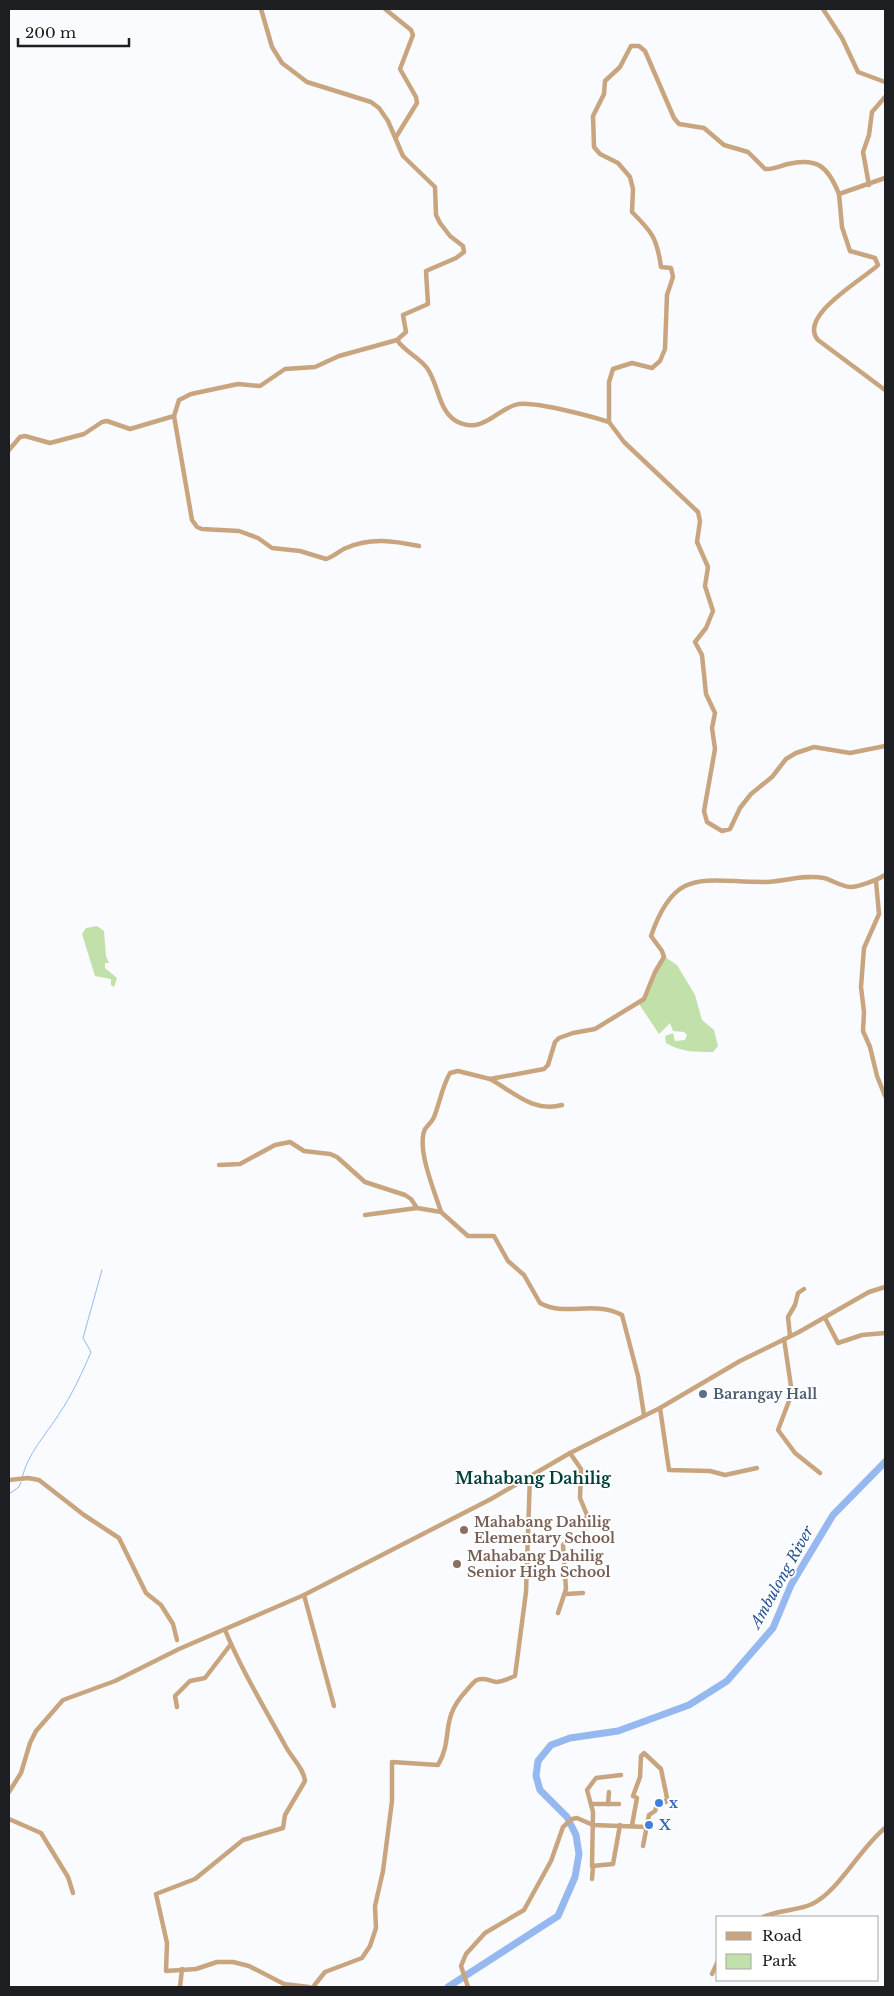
<svg xmlns="http://www.w3.org/2000/svg" width="894" height="1996" font-family="'Libre Baskerville',serif">
  <style>
    .green { fill: #c2e0a9 }
    .lines { fill: none; stroke-linecap: round; stroke-linejoin: round }
    .stream { stroke: #94b8ef; stroke-width: 1 }
    .river { stroke: #94b8ef; stroke-width: 7 }
    .minor { stroke: #c9a57f; stroke-width: 4.5 }
    .service-dot { fill: #5c6f8a; stroke: #fff; stroke-width: 2 }
    .education-dot { fill: #8d6e63; stroke: #fff; stroke-width: 2 }
    .shop-dot { fill: #3f7fe0; stroke: #fff; stroke-width: 2 }
    .labels { text-anchor: middle; stroke-width: 4; stroke-linejoin: round; paint-order: stroke }
    .service-label { font-size: 14px; font-weight: bold; fill: #4e5e75; stroke: #fff; text-anchor: start }
    .education-label { font-size: 14px; font-weight: bold; fill: #785e54; stroke: #fff; text-anchor: start }
    .shop-label { font-size: 14px; font-weight: bold; fill: #366cbe; stroke: #fff; text-anchor: start }
    .water-label { font-size: 15px; font-style: italic; fill: #285495; stroke: #fff }
    .quarter-label { font-size: 16px; font-weight: bold; fill: #00403b; stroke: #fff }
  </style>
  <rect width="100%" height="100%" fill="#f9fbfe"/>
  <g class="green">
    <path d="M97,926l7,5 2,25 3,7h-4v5l12,10 -3,9 -3,-2v-6l-16,-3 -13,-42 4,-6z"/>
    <path d="M665,957l12,8 18,30 7,25 12,10 4,16 -5,6c-18,0 -32,0 -47,-9l-1,-7 8,-3 2,8 10,-1 2,-5 -3,-3 -11,-1 -3,-8 -11,11 -20,-30z"/>
  </g>
  <g class="lines">
    <g class="stream">
      <path d="M22,1478c6,-25 23,-42 37,-64 13,-19 23,-41 32,-62l-8,-14 19,-68"/>
      <path d="M9,1494l10,-7 2,-5"/>
    </g>
    <path class="river" d="M448,1987l110,-71 17,-39 4,-23 -3,-19 -9,-18 -27,-27 -4,-14 2,-15 13,-16 19,-7 48,-7 71,-26 38,-24 46,-53 18,-43 42,-70 52,-53"/>
    <g class="minor">
      <path d="M261,9l11,38 10,16 25,19 64,20 8,6 9,13 15,35 32,31 1,28 4,8 10,13 13,10 1,6 -8,6 -30,13 2,33 -25,11 3,17 -9,8 -58,16 -24,11 -30,2 -25,17 -22,-2 -47,10 -12,6 -5,16 18,104 5,7 5,2 37,2 19,7 14,10 28,3 26,8c7,-2 13,-8 20,-11 25,-11 48,-7 73,-2"/>
      <path d="M385,9l26,21 2,5 -13,34 16,28 1,6 -21,34"/>
      <path d="M823,9l19,29 16,34 27,10"/>
      <path d="M885,178l-46,16 3,33 8,24 25,7 3,7c-14,14 -81,51 -60,75l67,50"/>
      <path d="M869,185l-6,-33 6,-17 3,-23 13,-15"/>
      <path d="M397,340c8,12 22,17 30,28 12,17 11,42 29,53 28,15 43,-15 63,-17 19,-2 71,12 90,18l15,20 74,70 2,9 -3,21 11,25 -3,19 8,25 -7,17 -11,14 7,13 4,39 9,19 -3,15 3,21 -11,62 3,11 15,9 8,-2 10,-21 11,-14 21,-17 14,-18 10,-6 18,-6 36,6 35,-7"/>
      <path d="M609,422v-40l4,-13 19,-6 20,5 8,-7 5,-12 2,-54 6,-18 -2,-9 -10,-1c-4,-29 -9,-35 -29,-55l1,-23 -3,-12 -12,-14 -18,-9 -6,-7 -1,-31 11,-22 1,-13 15,-14 11,-21h8l6,5 29,67 5,6 25,4 20,17 24,7 17,17c8,1 15,-3 23,-5 30,-7 40,3 51,30"/>
      <path d="M9,450l11,-13 5,-1 25,7 34,-9 18,-12 5,-1 23,8 44,-13"/>
      <path d="M876,881l3,33 -15,34 -3,39 3,25 -1,19 7,16 7,29 8,20"/>
      <path d="M490,1079c24,13 43,34 72,26"/>
      <path d="M219,1165l21,-1 35,-19 15,-3 14,9 26,3 7,3 28,25 40,13 6,4 6,9 24,4 27,24h26l14,25 16,14 16,28c25,14 54,-3 82,12l16,61 6,39"/>
      <path d="M441,1212c-6,-20 -25,-63 -16,-83 3,-4 7,-7 9,-12 6,-15 8,-30 16,-44l8,-2 32,8 54,-10 4,-4 7,-23 4,-4 14,-5 22,-4 49,-30 11,-27 9,-15 -2,-6 -11,-15c24,-70 52,-54 112,-54 20,0 42,-8 61,-4 8,2 18,9 26,9 9,0 27,-7 35,-12"/>
      <path d="M365,1215l52,-7"/>
      <path d="M825,1318l13,25 24,-8 23,-2"/>
      <path d="M790,1336l-2,-19 7,-12 3,-12 6,-4"/>
      <path d="M784,1339l8,54 -14,37 17,23 25,20"/>
      <path d="M660,1408l9,62 41,1 15,4 32,-7"/>
      <path d="M9,1480l19,-2 11,2 45,35 35,23 27,55 15,12 12,19 4,16"/>
      <path d="M566,1594l17,-1"/>
      <path d="M304,1595l30,111"/>
      <path d="M558,1613l8,-24 -3,-44 4,-4 16,-5 4,-21 -7,-17 1,-29 -11,-16"/>
      <path d="M225,1630c17,41 40,79 61,117 6,11 18,22 19,34l-20,34 -2,13 -40,12 -48,39 -39,15 11,49 -1,28 30,-2 21,-7h16l16,4 35,18 25,3"/>
      <path d="M177,1707l-2,-11 15,-15 15,-3 26,-34"/>
      <path d="M9,1792l12,-19 9,-30 6,-12 27,-31 52,-19 64,-32 125,-54 187,-96 79,-46 90,-45 80,-47 59,-29 70,-40 16,-5"/>
      <path d="M591,1804h28"/>
      <path d="M608,1804l1,-12"/>
      <path d="M9,1819l32,14 27,44 5,16"/>
      <path d="M620,1825l-7,39 -21,2 1,-54 -6,-22 9,-12 25,-3"/>
      <path d="M632,1825l5,-27 -4,-2 7,-19 1,-21 3,-3 17,16 6,29 -1,4 -8,-1 -3,10 -6,4 -6,31"/>
      <path d="M592,1879l1,-13"/>
      <path d="M763,1917c15,-7 34,-6 49,-13 27,-13 48,-56 73,-76"/>
      <path d="M712,1974l6,-13"/>
      <path d="M180,1987l2,-18"/>
      <path d="M313,1987l12,-15 37,-14 8,-12 6,-18 -1,-22 8,-35 9,-70v-39l46,3c16,-27 1,-45 28,-74 3,-3 7,-9 11,-11 8,-3 12,1 19,2 6,0 14,-4 19,-6l11,-84 4,-116"/>
      <path d="M468,1987l-7,-21 5,-12 19,-21 39,-23 27,-49 12,-34 9,-8 5,-1 16,7 54,2"/>
    </g>
  </g>
  <circle class="service-dot" cx="703" cy="1394" r="5"/>
  <g class="education-dot">
    <circle cx="464" cy="1530" r="5"/>
    <circle cx="457" cy="1564" r="5"/>
  </g>
  <g class="shop-dot">
    <circle cx="659" cy="1803" r="5"/>
    <circle cx="649" cy="1825" r="5"/>
  </g>
  <g class="labels">
    <g class="service-label">
      <text x="713" y="1399">Barangay Hall</text>
    </g>
    <g class="education-label">
      <text x="474" y="1527">Mahabang Dahilig<tspan x="474" dy="16">Elementary School</tspan></text>
      <text x="467" y="1561">Mahabang Dahilig<tspan x="467" dy="16">Senior High School</tspan></text>
    </g>
    <g class="shop-label">
      <text x="669" y="1808">x</text>
      <text x="659" y="1830">X</text>
    </g>
    <g class="water-label">
      <text transform="translate(782 1577) rotate(-61)" y="5">Ambulong River</text>
    </g>
    <g class="quarter-label">
      <text x="533" y="1484">Mahabang Dahilig</text>
    </g>
  </g>
  <rect width="894" height="1996" fill="none" stroke="#1d1e21" stroke-width="20"/>
  <rect x="716" y="1916" width="162" height="65" fill="#ffffff" stroke="#a5a5a6"/>
  <rect x="726" y="1932" width="25" height="8" fill="#c9a57f" stroke="#a5a5a6"/>
  <text x="762" y="1941" font-size="15" fill="#1d1e21">Road</text>
  <rect x="726" y="1954" width="25" height="15" fill="#c2e0a9" stroke="#a5a5a6"/>
  <text x="762" y="1966" font-size="15" fill="#1d1e21">Park</text>
  <path d="M18 38v8h111v-8" fill="none" stroke="#1d1e21" stroke-width="2.5"/>
  <text x="25" y="38" font-size="15" fill="#1d1e21" stroke="#ffffff" stroke-width="4" paint-order="stroke">200 m</text>
</svg>
